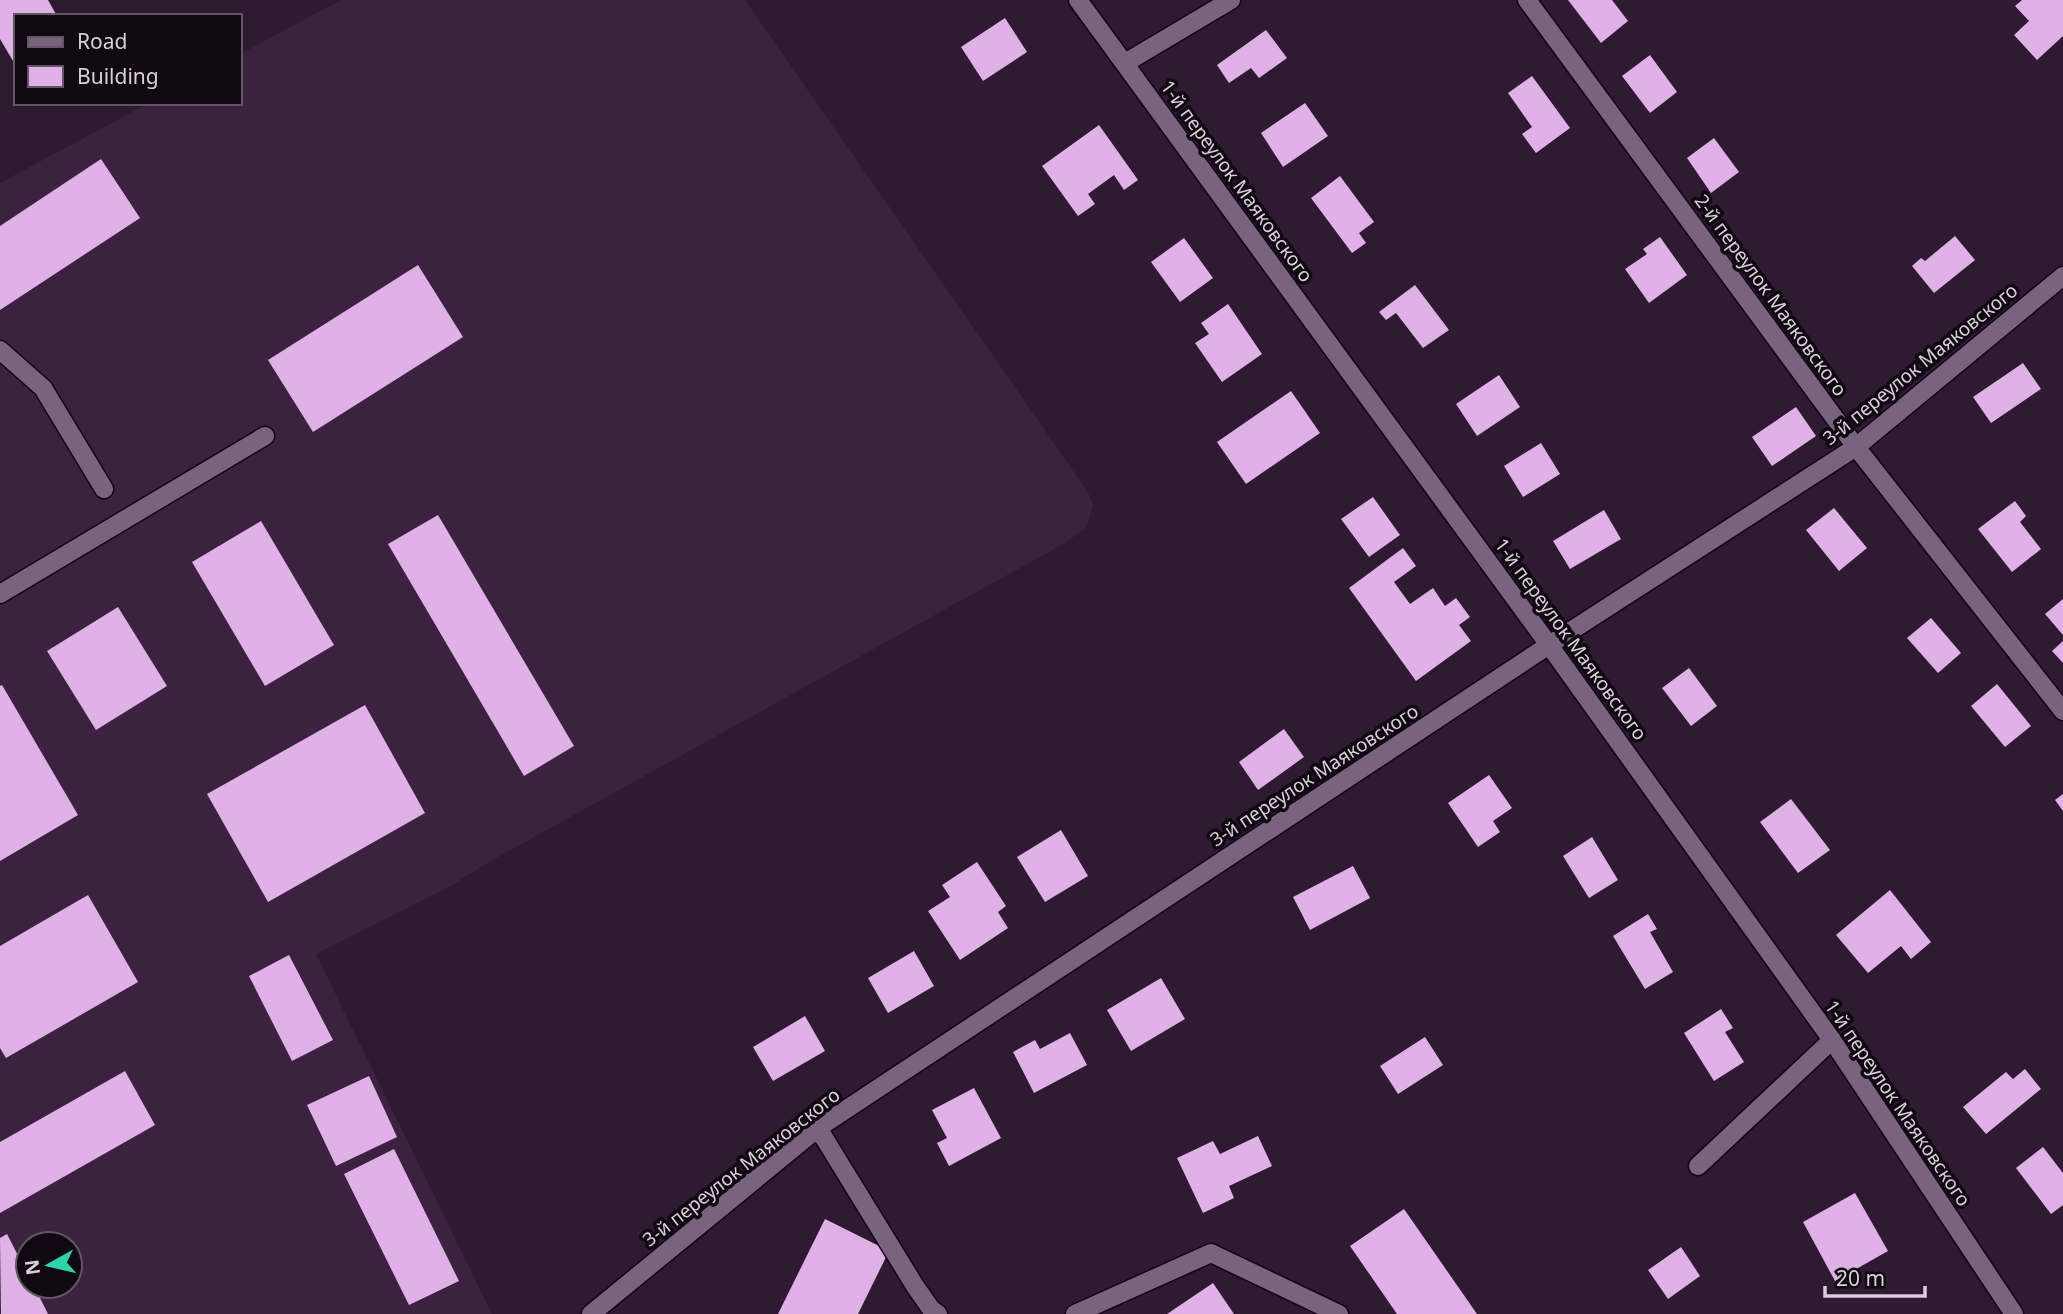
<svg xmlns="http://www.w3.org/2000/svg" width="2063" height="1314" font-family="'Noto Sans',sans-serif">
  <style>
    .built { fill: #3b233f; fill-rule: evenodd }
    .building { fill: #dfb1e7 }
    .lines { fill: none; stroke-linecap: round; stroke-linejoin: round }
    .minor-casing { stroke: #150418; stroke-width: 21 }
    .minor { stroke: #7a637e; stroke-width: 18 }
    .labels { text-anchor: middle; stroke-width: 7; stroke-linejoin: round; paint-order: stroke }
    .street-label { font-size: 19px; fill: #dacddc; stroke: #110912 }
  </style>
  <rect width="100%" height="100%" fill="#2e1a31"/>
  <path class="built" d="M341,0h404l343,492 5,14 -6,21 -22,16 -576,319 -40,25 -133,67 176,360h-492v-1131l149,-80h91v-49zM28,1244h42v42h-42z"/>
  <g class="building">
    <path d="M0,0h48l9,16h-41v50l-16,-27z"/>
    <path d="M1568,0h44l16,21 -27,22z"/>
    <path d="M2022,0h41v36l-26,24 -23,-25 15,-14 -14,-15z"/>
    <path d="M1005,18l22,34 -44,29 -22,-34z"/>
    <path d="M1266,30l21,28 -28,20 -8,-10 -22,15 -12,-18z"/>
    <path d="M1650,55l27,37 -27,21 -28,-37z"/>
    <path d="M1532,76l38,52 -34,25 -14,-19 10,-7 -24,-34z"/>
    <path d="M1305,103l23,33 -45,31 -22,-34z"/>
    <path d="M1099,125l39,55 -14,10 -10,-15 -26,19 7,10 -17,12 -36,-50z"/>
    <path d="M1714,138l25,34 -28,21 -24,-35z"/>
    <path d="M101,159l39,59 -140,92v-84z"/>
    <path d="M1340,176l34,46 -15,11 7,10 -14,10 -41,-55z"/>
    <path d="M1955,236l20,24 -41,33 -22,-27 9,-8 4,3z"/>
    <path d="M1660,237l27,38 -38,28 -24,-34 22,-15 -4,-5z"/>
    <path d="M1184,238l29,40 -33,24 -29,-40z"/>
    <path d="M418,265l45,72 -150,95 -45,-72z"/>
    <path d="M1415,285l34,45 -26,18 -27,-35 -10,7 -7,-8z"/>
    <path d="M1228,304l34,50 -40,28 -27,-39 14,-9 -8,-11z"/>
    <path d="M2023,363l18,26 -50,34 -18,-26z"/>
    <path d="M1499,375l21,32 -43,29 -21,-32z"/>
    <path d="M1291,391l29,42 -74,51 -29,-42z"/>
    <path d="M1796,407l20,29 -44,30 -20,-29z"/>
    <path d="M1541,443l19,31 -37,23 -19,-31z"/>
    <path d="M1373,497l27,38 -31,22 -28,-38z"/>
    <path d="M2015,501l11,15 -6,6 21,27 -29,23 -34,-43z"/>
    <path d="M1834,508l33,40 -28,23 -33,-41z"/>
    <path d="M1604,510l17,29 -51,30 -17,-28z"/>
    <path d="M438,515l136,231 -50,30 -136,-232z"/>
    <path d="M261,521l73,124 -69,41 -73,-124z"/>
    <path d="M1403,548l13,18 -22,16 16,22 23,-16 12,18 11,-8 14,19 -11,8 12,16 -55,40 -67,-93z"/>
    <path d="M2063,599v36l-18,-21z"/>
    <path d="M118,607l49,79 -71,44 -49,-79z"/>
    <path d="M1931,618l30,35 -23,20 -31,-35z"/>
    <path d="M2063,641v22l-11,-12z"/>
    <path d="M1689,668l28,38 -26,20 -29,-38z"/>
    <path d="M1997,684l34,42 -26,21 -34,-41z"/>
    <path d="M2,685l76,130 -78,46v-175z"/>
    <path d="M365,705l60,108 -157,89 -61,-108z"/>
    <path d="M1284,729l20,28 -46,33 -19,-28z"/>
    <path d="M1489,775l23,33 -19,13 7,11 -22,15 -30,-44z"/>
    <path d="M2063,794v17l-8,-11z"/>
    <path d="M1791,799l39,51 -32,23 -38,-51z"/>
    <path d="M1061,830l27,46 -43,26 -28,-45z"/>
    <path d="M1592,837l26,43 -29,18 -26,-42z"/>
    <path d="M977,862l29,44 -8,6 10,16 -48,32 -32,-49 22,-14 -8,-12z"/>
    <path d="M1353,866l17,32 -60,32 -17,-33z"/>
    <path d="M1890,890l41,52 -20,17 -10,-13 -33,27 -32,-38z"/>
    <path d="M88,895l50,87 -132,76 -6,-10v-102z"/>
    <path d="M1648,914l9,15 -7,3 23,40 -28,17 -32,-53z"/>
    <path d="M914,951l20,35 -46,27 -20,-35z"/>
    <path d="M289,955l44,85 -41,21 -43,-85z"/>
    <path d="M1161,978l24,41 -54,32 -24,-41z"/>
    <path d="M1721,1009l12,19 -8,4 19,30 -30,19 -30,-48z"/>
    <path d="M805,1016l20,35 -52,30 -20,-34z"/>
    <path d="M1070,1033l17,32 -53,28 -21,-41 22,-12 5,9z"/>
    <path d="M1425,1037l18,28 -45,29 -18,-28z"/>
    <path d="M2025,1069l16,20 -55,45 -23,-27 43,-35 7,7z"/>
    <path d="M125,1071l30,54 -155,88v-71z"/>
    <path d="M369,1076l28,61 -61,29 -29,-61z"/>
    <path d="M974,1088l27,50 -52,28 -12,-23 10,-5 -15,-28z"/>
    <path d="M1258,1136l14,30 -43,20 5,12 -31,15 -26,-55 36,-17 7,13z"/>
    <path d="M2043,1147l20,26v32l-12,9 -35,-46z"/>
    <path d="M394,1149l65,132 -50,24 -65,-131z"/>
    <path d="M1855,1193l33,58 -53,30 -32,-59z"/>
    <path d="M1404,1209l73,105h-80l-47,-68z"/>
    <path d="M825,1219l64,32 -31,63h-80z"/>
    <path d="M7,1234l21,41v11h6l14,28h-47l-1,-76z"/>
    <path d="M1681,1247l19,29 -32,23 -20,-29z"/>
    <path d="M1213,1283l21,31h-67z"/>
  </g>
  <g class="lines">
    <g class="minor-casing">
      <g id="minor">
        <path d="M1078,0l471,645 283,395 182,274"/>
        <path d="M1527,0l329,447 207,264"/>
        <path d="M1125,63l106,-63"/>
        <path d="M0,350l43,38 61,101"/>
        <path d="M0,594l265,-158"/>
        <path d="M818,1128l97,158 16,23 7,5"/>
        <path d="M1698,1166l134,-126"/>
        <path d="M591,1314l227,-186 731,-483 307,-198 207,-171"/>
        <path d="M1075,1314l136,-61 128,61"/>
      </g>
    </g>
    <use href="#minor" class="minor"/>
  </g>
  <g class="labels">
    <g class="street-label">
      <text transform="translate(1237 181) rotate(54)" y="7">1-й переулок Маяковского</text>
      <text transform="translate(1771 295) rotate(54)" y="7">2-й переулок Маяковского</text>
      <text transform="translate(1920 364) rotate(-39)" y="7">3-й переулок Маяковского</text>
      <text transform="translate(1571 639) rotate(54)" y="7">1-й переулок Маяковского</text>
      <text transform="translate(1314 775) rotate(-33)" y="7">3-й переулок Маяковского</text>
      <text transform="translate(1898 1103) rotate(56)" y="7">1-й переулок Маяковского</text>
      <text transform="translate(741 1167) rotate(-38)" y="7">3-й переулок Маяковского</text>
    </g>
  </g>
  <rect x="14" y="14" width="228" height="91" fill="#110912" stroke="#615763" stroke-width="2"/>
  <rect x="28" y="37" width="35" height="10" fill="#7a637e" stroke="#615763" stroke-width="2"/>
  <text x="77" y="49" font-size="21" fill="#dacddc">Road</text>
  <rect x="28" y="66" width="35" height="21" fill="#dfb1e7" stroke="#615763" stroke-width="2"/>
  <text x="77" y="84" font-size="21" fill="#dacddc">Building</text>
  <g transform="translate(49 1265) rotate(262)"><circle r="33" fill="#110912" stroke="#615763" stroke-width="2"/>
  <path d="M0-5L12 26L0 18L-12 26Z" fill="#2bd5ac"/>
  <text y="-10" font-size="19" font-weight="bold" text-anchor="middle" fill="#dacddc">N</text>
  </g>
  <path d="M1825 1286v10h100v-10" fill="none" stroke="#dacddc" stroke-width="3.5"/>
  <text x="1836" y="1286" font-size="21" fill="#dacddc" stroke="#110912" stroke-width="5" paint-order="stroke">20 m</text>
</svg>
